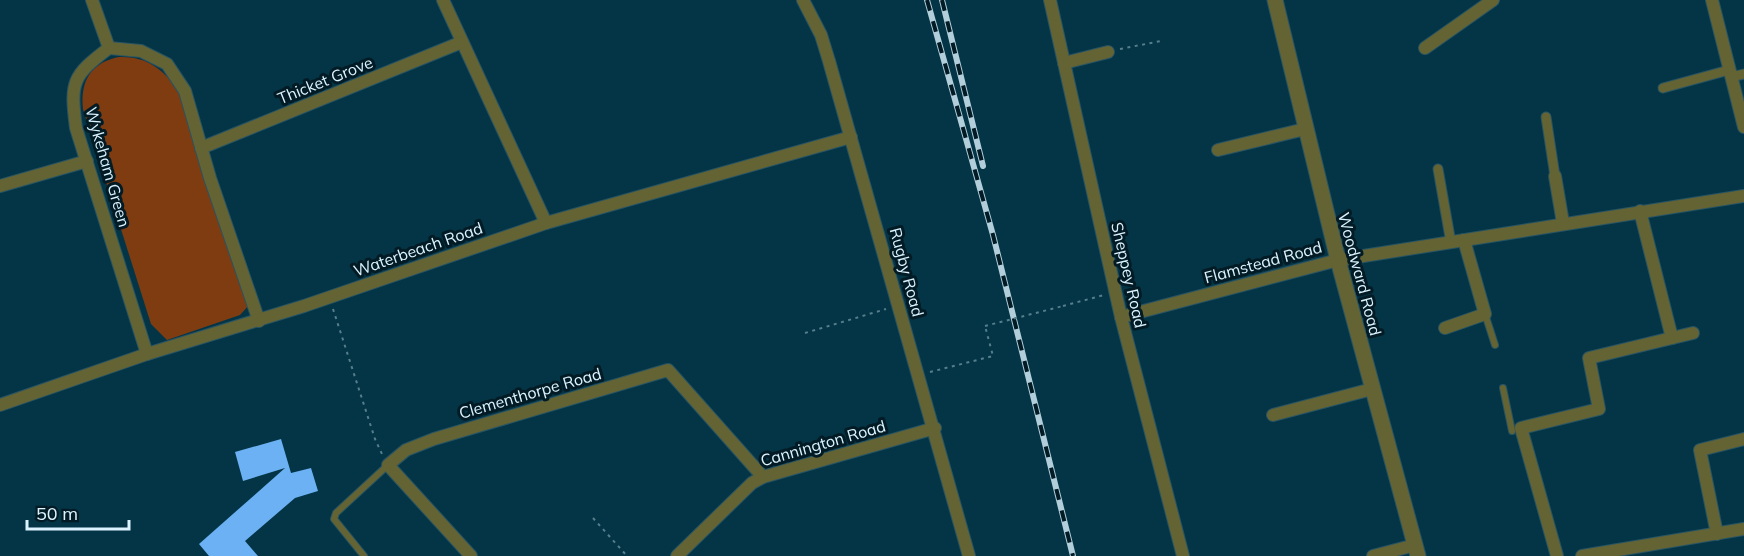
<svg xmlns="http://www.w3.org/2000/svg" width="1744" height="556" font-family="Mulish,sans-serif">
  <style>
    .green { fill: #803c11 }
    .building { fill: #6bb1f3 }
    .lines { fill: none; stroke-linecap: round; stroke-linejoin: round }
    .service-casing { stroke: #275464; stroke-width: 8 }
    .pedestrian-casing { stroke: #275464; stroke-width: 11 }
    .minor-casing { stroke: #275464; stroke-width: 14 }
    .tertiary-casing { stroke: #275464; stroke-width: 17 }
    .path { stroke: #567e8d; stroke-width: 2; stroke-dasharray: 3 4.5; stroke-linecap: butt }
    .service { stroke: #646334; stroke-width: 6 }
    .pedestrian { stroke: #646334; stroke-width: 9 }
    .minor { stroke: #646334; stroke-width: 12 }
    .tertiary { stroke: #646334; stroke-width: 15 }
    .rail-casing { stroke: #b1ceda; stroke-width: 6 }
    .rail { stroke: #031b25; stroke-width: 4; stroke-dasharray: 11; stroke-linecap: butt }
    .path-bridge { stroke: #567e8d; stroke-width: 2; stroke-dasharray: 3 4.5; stroke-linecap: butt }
    .labels { text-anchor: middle; stroke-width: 6; stroke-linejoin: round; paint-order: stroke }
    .street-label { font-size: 16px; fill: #dcf4ff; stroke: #031b25 }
  </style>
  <rect width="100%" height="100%" fill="#043546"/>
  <path class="green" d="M119,57c27,-1 41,11 58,30l72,218 -9,10 -73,25 -16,-16 -68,-215c-3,-27 7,-46 36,-52z"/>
  <path class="building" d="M281,439l10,34 20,-5 7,23 -23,7 -50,43 13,15h-49l-10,-12 86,-76 -42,13 -8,-29z"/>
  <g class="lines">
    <g class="service-casing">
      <g id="service">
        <path d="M1485,314l10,31"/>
        <path d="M1503,388l9,43"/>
        <path d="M364,556l-30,-37 2,-6 52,-48"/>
      </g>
    </g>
    <g class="pedestrian-casing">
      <g id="pedestrian">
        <path d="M1731,77l13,-3"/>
        <path d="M1663,88l66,-18"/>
        <path d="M1546,117l9,59"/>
        <path d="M1438,169l13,74"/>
      </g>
    </g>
    <g class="minor-casing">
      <g id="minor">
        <path d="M92,0l17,48"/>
        <path d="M443,0l103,223"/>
        <path d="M803,0l18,35 8,26 140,495"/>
        <path d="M1050,0l71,317 62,239"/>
        <path d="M1712,0l32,127"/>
        <path d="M1425,48l68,-48"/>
        <path d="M1064,63l44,-11"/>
        <path d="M201,148l261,-106"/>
        <path d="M1218,150l87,-21"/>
        <path d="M1555,176l8,47"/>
        <path d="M0,186l87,-25"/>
        <path d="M1121,317l217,-57 406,-64"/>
        <path d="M1445,328l40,-14 -21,-74"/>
        <path d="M1672,338l21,-5"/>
        <path d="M147,354l-71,-226c-6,-46 -4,-52 33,-80l32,3 26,13 18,27 25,87 49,143"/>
        <path d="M0,405l147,-51 157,-48 242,-83 305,-86"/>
        <path d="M1273,415l99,-26"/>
        <path d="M1717,534l-17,-84 44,-11"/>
        <path d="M471,556l-83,-91 18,-15 28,-11 234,-69 95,107"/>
        <path d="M677,556l75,-73 11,-6 172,-49"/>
        <path d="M1373,556l42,-11"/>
        <path d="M1557,556l-36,-128 78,-19 -10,-51 83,-20 -32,-127"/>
        <path d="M1582,556l162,-27"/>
      </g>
    </g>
    <g class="tertiary-casing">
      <path id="tertiary" d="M1275,0l63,260 80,296"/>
    </g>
    <g class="path">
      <path d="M1120,49l41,-8"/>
      <path d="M1063,306l41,-11"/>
      <path d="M333,309l42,130 7,15"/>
      <path d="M805,333l81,-24"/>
      <path d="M930,372l63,-16 -8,-30"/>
      <path d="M593,518l34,38"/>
    </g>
    <use href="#service" class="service"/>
    <use href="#pedestrian" class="pedestrian"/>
    <use href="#minor" class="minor"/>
    <use href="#tertiary" class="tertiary"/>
    <g class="rail-casing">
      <g id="rail">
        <path d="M927,0l66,235 80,321"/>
        <path d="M942,0l41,166"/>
      </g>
    </g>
    <use href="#rail" class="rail"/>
    <path class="path-bridge" d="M985,326l78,-20"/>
  </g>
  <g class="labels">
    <g class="street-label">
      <text transform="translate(325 80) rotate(-22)" y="6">Thicket Grove</text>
      <text transform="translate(108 167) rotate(74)" y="6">Wykeham Green</text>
      <text transform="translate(418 249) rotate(-19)" y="6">Waterbeach Road</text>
      <text transform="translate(1263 262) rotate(-15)" y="6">Flamstead Road</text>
      <text transform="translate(907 272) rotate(75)" y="6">Rugby Road</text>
      <text transform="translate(1360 274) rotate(75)" y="6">Woodward Road</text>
      <text transform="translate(1129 275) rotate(77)" y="6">Sheppey Road</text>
      <text transform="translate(530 393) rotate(-16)" y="6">Clementhorpe Road</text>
      <text transform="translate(823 443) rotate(-16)" y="6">Cannington Road</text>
    </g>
  </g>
  <path d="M27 520v9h102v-9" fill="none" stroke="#dcf4ff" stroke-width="3"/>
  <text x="36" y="520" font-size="18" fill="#dcf4ff" stroke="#031b25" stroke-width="4.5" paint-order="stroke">50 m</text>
</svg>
